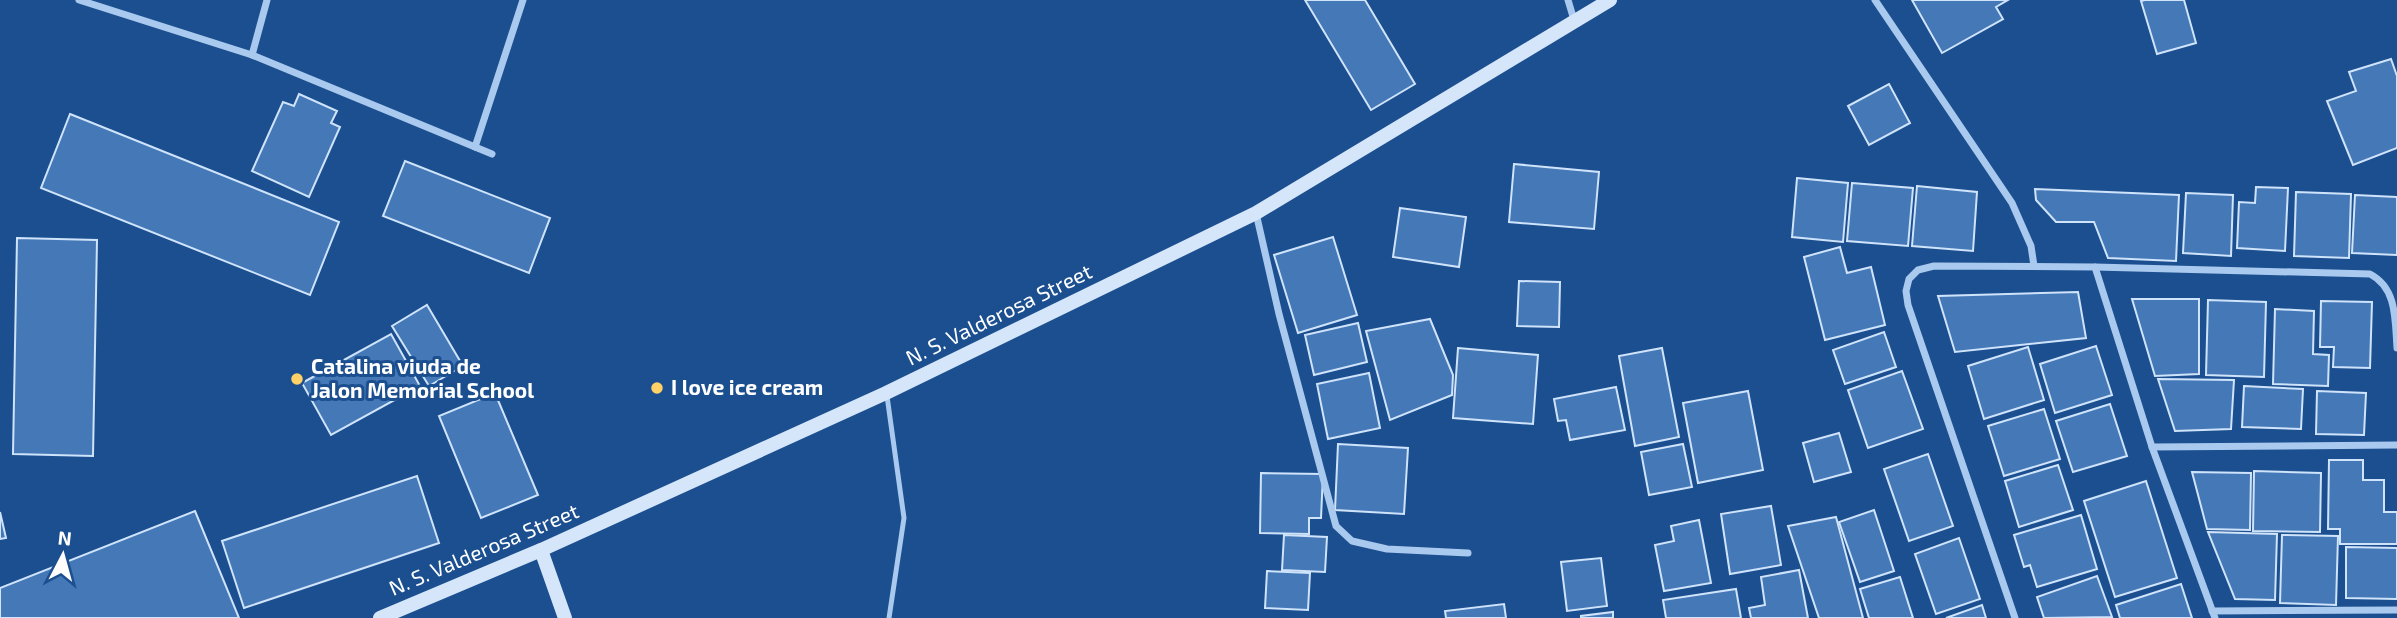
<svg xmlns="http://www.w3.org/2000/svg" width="2397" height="618" font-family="'Exo 2',sans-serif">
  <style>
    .building { fill: #4478b7; stroke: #cfe3fa; stroke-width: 2 }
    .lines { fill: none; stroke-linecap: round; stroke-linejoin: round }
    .lane { stroke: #a9c9ee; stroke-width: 5 }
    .street { stroke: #a9c9ee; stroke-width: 7 }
    .secondary { stroke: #d6e6fa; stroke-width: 14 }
    .poi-dot { fill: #ffd166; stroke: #1b4f8f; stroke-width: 2.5 }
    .labels { text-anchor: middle; stroke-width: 6; stroke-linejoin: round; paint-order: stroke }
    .street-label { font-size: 21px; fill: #fff; stroke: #1b4f8f }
    .poi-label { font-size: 21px; font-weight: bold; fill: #fff; stroke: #1b4f8f; text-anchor: start }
  </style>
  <rect width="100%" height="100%" fill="#1b4f8f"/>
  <g class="building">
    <path d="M1305,0h60l50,84 -44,26z"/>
    <path d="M1912,0h96l-12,7 7,12 -61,34z"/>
    <path d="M2145,0h39l12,43 -39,11 -16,-53z"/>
    <path d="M2391,59l6,17v72l-44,17 -26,-64 29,-10 -7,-19z"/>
    <path d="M1889,84l21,39 -41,22 -21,-39z"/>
    <path d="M299,94l38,17 -6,12 9,4 -31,70 -57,-26 31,-69 11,4z"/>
    <path d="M70,114l269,108 -29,73 -269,-107z"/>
    <path d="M405,161l145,57 -21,55 -146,-57z"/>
    <path d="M1514,164l85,8 -5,57 -85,-7z"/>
    <path d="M1797,178l51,5 -5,59 -51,-5z"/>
    <path d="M1852,183l61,5 -5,58 -61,-5z"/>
    <path d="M1917,186l60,6 -4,59 -61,-5z"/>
    <path d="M2256,187l32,1 -3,63 -48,-3 2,-46 16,1z"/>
    <path d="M2035,189l144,6 -3,66 -68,-3 -14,-36h-38l-20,-22z"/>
    <path d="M2296,192l55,2 -2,64 -55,-2z"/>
    <path d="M2186,193l47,2 -2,61 -48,-3z"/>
    <path d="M2355,195l42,2v58l-45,-2z"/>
    <path d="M1400,208l66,9 -7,50 -66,-10z"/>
    <path d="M1333,237l24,78 -59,18 -24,-78z"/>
    <path d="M17,238l80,2 -4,216 -80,-2z"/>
    <path d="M1840,247l7,26 24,-6 14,58 -60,15 -21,-83z"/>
    <path d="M1519,281l41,1 -1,45 -42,-1z"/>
    <path d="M2078,292l8,46 -131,14 -17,-56z"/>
    <path d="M2132,299h67v75l-44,2z"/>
    <path d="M2208,300l58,2 -2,75 -58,-2z"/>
    <path d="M2321,301l51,1 -2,66 -37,-1 1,-20h-14z"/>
    <path d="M427,305l36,61 -34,20 -37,-60z"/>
    <path d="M2275,309l39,2 -1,43 16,1 -1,31 -55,-2z"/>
    <path d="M1430,319l23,56 -1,20 -62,25 -24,-89z"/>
    <path d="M1358,323l9,39 -53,13 -9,-40z"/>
    <path d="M1884,332l12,35 -51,17 -12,-34z"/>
    <path d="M391,334l29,52 -89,49 -29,-52z"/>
    <path d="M2096,346l16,49 -57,18 -15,-49z"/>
    <path d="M2028,347l16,53 -60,19 -16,-53z"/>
    <path d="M1458,348l80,7 -5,69 -80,-6z"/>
    <path d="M1662,348l17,89 -44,9 -16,-90z"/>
    <path d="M1902,371l21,58 -55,19 -20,-58z"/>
    <path d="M1369,373l11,55 -52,11 -11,-55z"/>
    <path d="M2158,379l76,1 -3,49 -56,2z"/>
    <path d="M2244,386l59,3 -2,40 -59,-2z"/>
    <path d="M1616,387l9,43 -55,10 -4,-20 -8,1 -4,-22z"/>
    <path d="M1748,391l15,79 -65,13 -15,-80z"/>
    <path d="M2317,391l49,2 -2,42 -48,-1z"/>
    <path d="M495,393l43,102 -57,23 -42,-102z"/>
    <path d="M2110,404l17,52 -54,16 -17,-51z"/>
    <path d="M2044,409l16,50 -56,17 -16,-50z"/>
    <path d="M1839,433l12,39 -37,10 -11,-39z"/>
    <path d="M1338,444l70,4 -4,66 -69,-4z"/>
    <path d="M1683,444l9,43 -43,8 -8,-43z"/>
    <path d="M1928,454l25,72 -44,15 -25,-72z"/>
    <path d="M2329,460h34v20h21v32h13v32h-57v-15h-12z"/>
    <path d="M2058,465l15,45 -54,17 -14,-46z"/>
    <path d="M2254,471l67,2 -1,59 -67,-1z"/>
    <path d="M2192,472l59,1 -1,57 -43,-1z"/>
    <path d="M1261,473l62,1 -2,44h-12v16l-49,-1z"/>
    <path d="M417,476l22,67 -195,65 -22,-67z"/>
    <path d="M2146,481l31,97 -62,19 -31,-96z"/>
    <path d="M1771,506l10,59 -51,9 -9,-60z"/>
    <path d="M1874,510l20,61 -34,11 -21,-60z"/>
    <path d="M195,511l44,107h-239v-30z"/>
    <path d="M0,512l6,26 -6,1z"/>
    <path d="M2081,515l16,54 -60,18 -7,-22 -6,2 -10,-32z"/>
    <path d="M1836,517l27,101h-44l-31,-92z"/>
    <path d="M1699,520l12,63 -47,8 -9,-46 19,-4 -3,-15z"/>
    <path d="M2208,532l69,2 -2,66 -40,-1z"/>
    <path d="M1284,535l43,2 -2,35 -43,-2z"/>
    <path d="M2282,535l56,1 -2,69 -56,-2z"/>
    <path d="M1959,538l21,61 -44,15 -21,-60z"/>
    <path d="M2346,547l51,1v51l-51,-1z"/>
    <path d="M1601,558l6,48 -40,5 -6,-49z"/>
    <path d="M1799,570l9,48h-57l-2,-10 16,-3 -4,-28z"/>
    <path d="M1267,571l43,2 -2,37 -43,-2z"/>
    <path d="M2097,576l15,41 -68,1 -7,-21z"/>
    <path d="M1900,577l13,41h-44l-9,-29z"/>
    <path d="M2181,584l11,34h-72l-4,-13z"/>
    <path d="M1736,589l5,29h-75l-3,-18z"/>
    <path d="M1504,604l2,14h-60l-1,-7z"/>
    <path d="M1982,605l4,13h-40z"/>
    <path d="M1613,612v6h-32v-2z"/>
  </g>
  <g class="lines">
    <path class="lane" d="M887,396l17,122 -15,100"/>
    <g class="street">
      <path d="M79,0l173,55 240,99"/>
      <path d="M1568,0l6,20"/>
      <path d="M1875,0l137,203 19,43 3,20"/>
      <path d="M252,55l15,-55"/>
      <path d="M475,147l48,-147"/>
      <path d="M1256,213l23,101 57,212 16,15 35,8 81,4"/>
      <path d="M2095,267l57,180 63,171"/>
      <path d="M2152,447l245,-2"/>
      <path d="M2212,611l185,-1"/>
      <path d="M2015,618l-107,-313 -2,-14 3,-12 9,-9 16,-4 161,1 275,7c27,14 25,45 27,74"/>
    </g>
    <g class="secondary">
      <path d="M541,550l24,68"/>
      <path d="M380,618l161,-68 345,-157 370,-180 354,-213"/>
    </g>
  </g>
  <g class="poi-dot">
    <circle cx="297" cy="379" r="7"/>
    <circle cx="657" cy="388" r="7"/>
  </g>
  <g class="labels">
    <g class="street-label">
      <text transform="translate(999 315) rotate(-26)" y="7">N. S. Valderosa Street</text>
      <text transform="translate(484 550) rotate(-23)" y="7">N. S. Valderosa Street</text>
    </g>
    <g class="poi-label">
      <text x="311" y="374">Catalina viuda de<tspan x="311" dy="24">Jalon Memorial School</tspan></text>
      <text x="671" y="395">I love ice cream</text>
    </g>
  </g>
  <g transform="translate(63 555) rotate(6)" stroke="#1b4f8f" stroke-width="5" paint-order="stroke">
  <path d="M0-5L12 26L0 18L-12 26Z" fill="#ffffff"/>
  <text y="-10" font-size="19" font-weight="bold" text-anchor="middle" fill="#ffffff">N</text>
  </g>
</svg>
